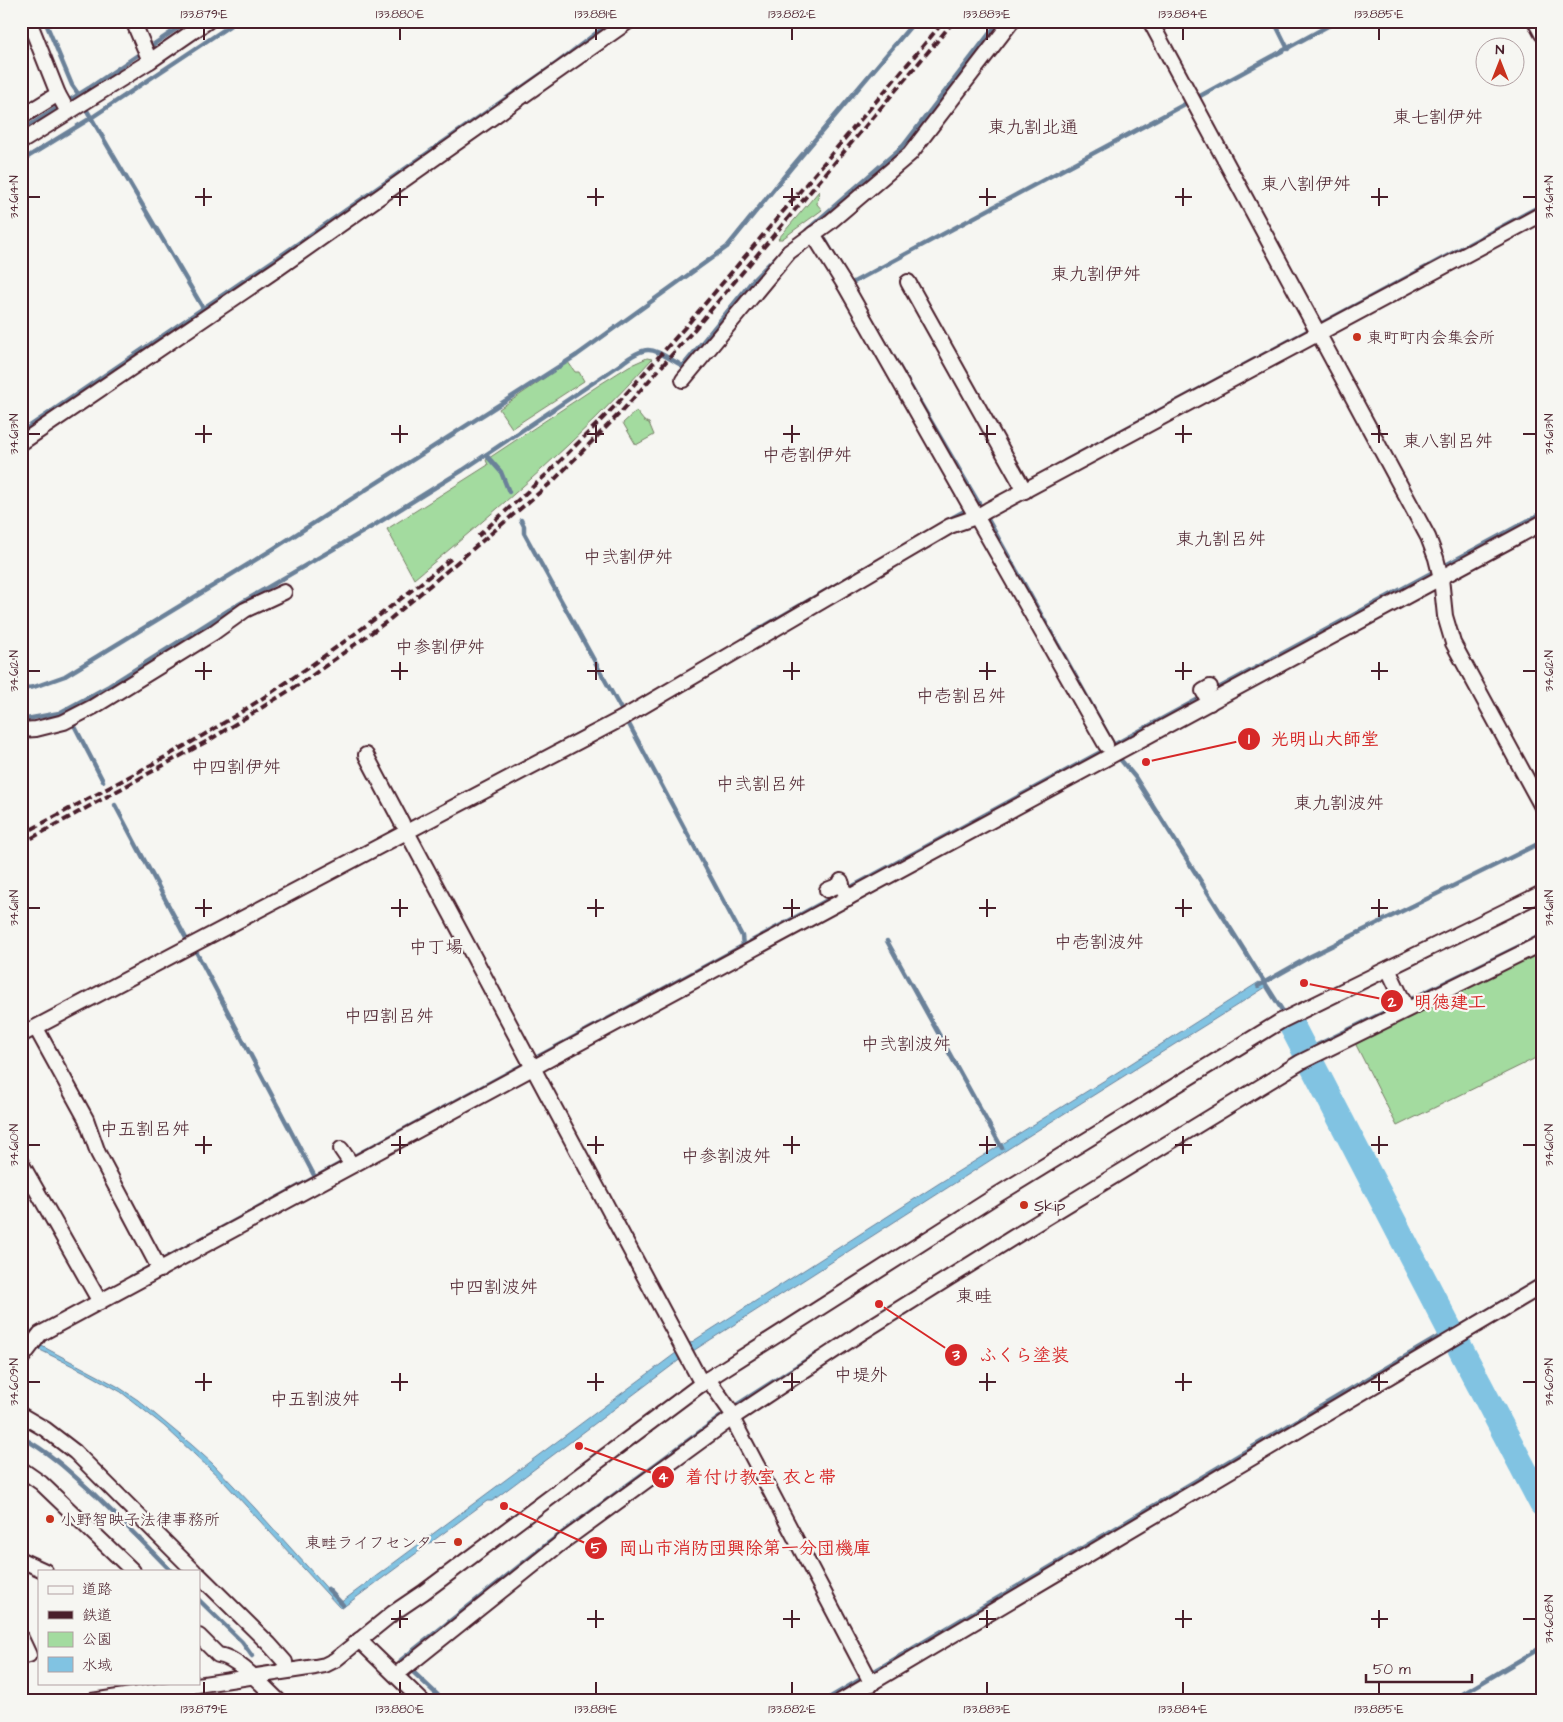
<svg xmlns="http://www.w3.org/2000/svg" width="1563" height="1722" font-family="'Architects Daughter','Klee One',sans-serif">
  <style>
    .green { fill: #a3db9f; stroke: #767d65 }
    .water { fill: #81c3e2; stroke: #6b8199 }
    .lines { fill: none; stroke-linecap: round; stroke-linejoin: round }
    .stream { stroke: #6b8199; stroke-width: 4.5 }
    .river { stroke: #81c3e2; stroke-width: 26 }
    .minor-casing { stroke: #4a1f2b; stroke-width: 18 }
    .minor { stroke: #f6f6f2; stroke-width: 14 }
    .rail { stroke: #4a1f2b; stroke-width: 4; stroke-dasharray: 8 4; stroke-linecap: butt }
    .ticks { fill: none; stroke: #4a1f2b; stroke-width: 2 }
    .poi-dot { fill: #c8321e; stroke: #f6f6f2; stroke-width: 2 }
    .labels { text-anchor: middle; stroke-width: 4.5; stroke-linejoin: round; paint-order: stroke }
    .poi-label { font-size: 16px; fill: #4a1f2b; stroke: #f6f6f2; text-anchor: start }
    .neighbourhood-label { font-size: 18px; fill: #4a1f2b; stroke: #f6f6f2 }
    .leader { fill: none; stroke: #d62828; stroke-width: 2 }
    .callout-dot { fill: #d62828; stroke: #f6f6f2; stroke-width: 2 }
    .mark-label { font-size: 15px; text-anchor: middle; font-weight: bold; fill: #fff }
    .callout-label { font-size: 18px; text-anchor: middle; font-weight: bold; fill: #d62828; stroke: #f6f6f2; stroke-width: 4.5; stroke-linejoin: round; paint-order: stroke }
    .neatline { fill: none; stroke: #4a1f2b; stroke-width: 2 }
    .ticks-label { font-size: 12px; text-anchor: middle; fill: #4a1f2b }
  </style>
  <rect width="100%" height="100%" fill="#f6f6f2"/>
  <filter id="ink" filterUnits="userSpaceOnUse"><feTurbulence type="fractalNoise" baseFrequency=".02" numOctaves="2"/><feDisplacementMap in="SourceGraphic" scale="10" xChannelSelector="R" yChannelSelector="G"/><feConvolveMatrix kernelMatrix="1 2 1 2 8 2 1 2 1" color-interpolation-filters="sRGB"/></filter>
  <g filter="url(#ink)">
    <g class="green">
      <path d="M819,191l-2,13 5,6 -40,29h-4z"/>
      <path d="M647,358l5,1c-72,81 -155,151 -238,220l-27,-50 101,-64 -2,-5 113,-75 30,-19z"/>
      <path d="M568,362l7,10h4l5,9 -72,47 -13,-19z"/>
      <path d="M636,411l8,10 5,2 5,12 -18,10 -13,-22z"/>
      <path d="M1542,950v105l-145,71 -43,-85z"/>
    </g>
    <path class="water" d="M1259,982l7,5 -244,153 -340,218 -190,143h-5l-145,107 -3,-1 -115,-125 -60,-56 -43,-34 -34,-19 -51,-25 2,-4 79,42 21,14 54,45 21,19 41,43 86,96 344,-256 254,-163 175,-109z"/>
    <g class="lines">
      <g class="stream">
        <path d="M45,21l27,64 7,10"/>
        <path d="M1274,21l14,28"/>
        <path d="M1200,96l137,-75"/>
        <path d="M86,109l117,199"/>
        <path d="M21,131l68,-43 99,-67"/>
        <path d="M21,161l70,-43 146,-97"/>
        <path d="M806,231l97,-85 96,-125"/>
        <path d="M820,231l161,276 134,240"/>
        <path d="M852,283l333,-179"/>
        <path d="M21,432l259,-176 192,-134 85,-59 55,-42"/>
        <path d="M486,455l15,17 8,20"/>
        <path d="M1065,461l477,-256"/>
        <path d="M521,520l3,6v7l98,178 120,225 1,10"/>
        <path d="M948,520l20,-11"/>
        <path d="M743,640l11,-8 120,-69"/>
        <path d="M21,689l13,-2 31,-11 205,-125 307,-196 150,-108 64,-79 124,-147"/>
        <path d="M1213,691l329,-178"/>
        <path d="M21,720l38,-7 50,-27 120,-76 144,-84 90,-56 158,-106c29,-23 32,-14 62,2l71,-87 25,-25"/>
        <path d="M73,723l30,58"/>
        <path d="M554,747l30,-16"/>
        <path d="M1120,759l15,18 147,233"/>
        <path d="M115,805l73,137"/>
        <path d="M887,941l115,207"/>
        <path d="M193,946l122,231"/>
        <path d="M1258,986l53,-30 231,-114"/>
        <path d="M1293,1059l12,-8 237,-116"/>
        <path d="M131,1277l1073,-581"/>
        <path d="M1451,1332l91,-54"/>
        <path d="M21,1337l9,5"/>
        <path d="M24,1338l15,-11"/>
        <path d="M21,1437c30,16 49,35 73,57 26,25 52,51 77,77"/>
        <path d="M328,1589l15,16"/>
        <path d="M199,1600l43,42 10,14"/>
        <path d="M404,1663l-3,-3 146,-116 188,-138 81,-52"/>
        <path d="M411,1670l33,31"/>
        <path d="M296,1698l3,3"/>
        <path d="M824,1701l626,-371"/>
        <path d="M1451,1701l91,-54"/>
        <path d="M1541,1701l1,-1"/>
      </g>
      <g class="river">
        <path d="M1292,1026l160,308"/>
        <path d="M1458,1344l84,160"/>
      </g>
      <g class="minor-casing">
        <g id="minor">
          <path d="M29,21l29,73 10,18"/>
          <path d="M133,21l17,40"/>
          <path d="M1150,21l278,516 8,21 5,20 4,38 8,27 89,164"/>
          <path d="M1535,21l7,13"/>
          <path d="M21,117l37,-23"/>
          <path d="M21,142l129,-81 58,-40"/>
          <path d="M813,234l33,53 260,458"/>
          <path d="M908,282l117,209"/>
          <path d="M683,380l106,-128 41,-30 80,-68 102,-133"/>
          <path d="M21,443l259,-176 349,-246"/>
          <path d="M1210,703l-7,-12 7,-4"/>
          <path d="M21,730l15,-1 28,-7 29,-15 120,-74 32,-23 39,-18"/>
          <path d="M366,755l36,68"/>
          <path d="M407,832l295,552"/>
          <path d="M841,881l1,6 6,11"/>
          <path d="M827,890l15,-6"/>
          <path d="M1388,969l19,40"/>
          <path d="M36,1028l50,91 12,34 62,117"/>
          <path d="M21,1035l600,-316 329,-193 26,-9 12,-7 554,-296"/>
          <path d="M341,1149l11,16"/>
          <path d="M21,1163l79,139"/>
          <path d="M21,1359l19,-25 1502,-811"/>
          <path d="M708,1379l26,37"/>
          <path d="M21,1415l24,14 30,23 119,119"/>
          <path d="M732,1418l140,266"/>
          <path d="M21,1469l20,14 92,88"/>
          <path d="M21,1560l24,11"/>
          <path d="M199,1575l70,69 16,18 1,9"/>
          <path d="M199,1636l19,19c18,1 47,33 61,46"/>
          <path d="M21,1638l8,17 -8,2"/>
          <path d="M359,1640l63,61"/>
          <path d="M396,1675l165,-132 171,-125 132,-87 150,-94 287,-175 241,-119"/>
          <path d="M92,1701l223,-34 10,-2 10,-5 58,-47 31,-21 284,-213 289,-184 284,-174 261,-128"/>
          <path d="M841,1701l701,-415"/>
        </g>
      </g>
      <use href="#minor" class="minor"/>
      <g class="rail">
        <path d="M478,536l69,-62 68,-68 72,-81 257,-304"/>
        <path d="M21,835c62,-34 125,-66 186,-102 87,-52 168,-112 246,-176"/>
        <path d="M21,844l190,-105 92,-57 86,-62 164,-139 69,-70 71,-80 261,-310"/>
      </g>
    </g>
  </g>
  <path class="ticks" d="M204,28v12M400,28v12M596,28v12M792,28v12M987,28v12M1183,28v12M1379,28v12M204,188v18M400,188v18M596,188v18M792,188v18M987,188v18M1183,188v18M1379,188v18M28,197h12M195,197h17M391,197h17M587,197h17M783,197h17M979,197h17M1175,197h17M1371,197h17M1523,197h13M204,425v18M400,425v18M596,425v18M792,425v18M987,425v18M1183,425v18M1379,425v18M28,434h12M195,434h17M391,434h17M587,434h17M783,434h17M979,434h17M1175,434h17M1371,434h17M1523,434h13M204,662v18M400,662v18M596,662v18M792,662v18M987,662v18M1183,662v18M1379,662v18M28,671h12M195,671h17M391,671h17M587,671h17M783,671h17M979,671h17M1175,671h17M1371,671h17M1523,671h13M204,899v18M400,899v18M596,899v18M792,899v18M987,899v18M1183,899v18M1379,899v18M28,908h12M195,908h17M391,908h17M587,908h17M783,908h17M979,908h17M1175,908h17M1371,908h17M1523,908h13M204,1136v18M400,1136v18M596,1136v18M792,1136v18M987,1136v18M1183,1136v18M1379,1136v18M28,1145h12M195,1145h17M391,1145h17M587,1145h17M783,1145h17M979,1145h17M1175,1145h17M1371,1145h17M1523,1145h13M204,1373v18M400,1373v18M596,1373v18M792,1373v18M987,1373v18M1183,1373v18M1379,1373v18M28,1382h12M195,1382h17M391,1382h17M587,1382h17M783,1382h17M979,1382h17M1175,1382h17M1371,1382h17M1523,1382h13M400,1610v18M596,1610v18M792,1610v18M987,1610v18M1183,1610v18M1379,1610v18M391,1619h17M587,1619h17M783,1619h17M979,1619h17M1175,1619h17M1371,1619h17M1523,1619h13M204,1682v12M400,1682v12M596,1682v12M792,1682v12M987,1682v12M1183,1682v12M1379,1682v12"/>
  <g class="poi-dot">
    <circle cx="1357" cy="337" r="5"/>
    <circle cx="1024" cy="1205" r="5"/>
    <circle cx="50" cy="1519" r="5"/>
    <circle cx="458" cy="1542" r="5"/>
  </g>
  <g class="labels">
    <g class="poi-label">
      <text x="1367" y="343">東町町内会集会所</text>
      <text x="1034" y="1211">Skip</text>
      <text x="60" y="1525">小野智映子法律事務所</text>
      <text x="448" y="1548" text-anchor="end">東畦ライフセンター</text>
    </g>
    <g class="neighbourhood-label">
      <text x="1438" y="123">東七割伊舛</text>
      <text x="1033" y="133">東九割北通</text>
      <text x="1306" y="190">東八割伊舛</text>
      <text x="1096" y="280">東九割伊舛</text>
      <text x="1448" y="447">東八割呂舛</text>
      <text x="807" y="461">中壱割伊舛</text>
      <text x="1221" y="545">東九割呂舛</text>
      <text x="628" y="563">中弐割伊舛</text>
      <text x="440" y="653">中参割伊舛</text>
      <text x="961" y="702">中壱割呂舛</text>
      <text x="236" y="773">中四割伊舛</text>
      <text x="761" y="790">中弐割呂舛</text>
      <text x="1339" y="809">東九割波舛</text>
      <text x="1099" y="948">中壱割波舛</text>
      <text x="436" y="953">中丁場</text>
      <text x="389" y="1022">中四割呂舛</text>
      <text x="906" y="1050">中弐割波舛</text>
      <text x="145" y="1135">中五割呂舛</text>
      <text x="726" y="1162">中参割波舛</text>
      <text x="493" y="1293">中四割波舛</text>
      <text x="974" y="1302">東畦</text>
      <text x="861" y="1381">中堤外</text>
      <text x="315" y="1405">中五割波舛</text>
    </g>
  </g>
  <path class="leader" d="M1146 762L1249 739M1304 983L1392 1001M879 1304L956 1355M579 1446L663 1477M504 1506L596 1548"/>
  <g class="callout-dot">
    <circle cx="1146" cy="762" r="5"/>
    <circle cx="1304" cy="983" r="5"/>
    <circle cx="879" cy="1304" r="5"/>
    <circle cx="579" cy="1446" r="5"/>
    <circle cx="504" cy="1506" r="5"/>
    <circle cx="1249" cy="739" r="12"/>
    <circle cx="1392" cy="1001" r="12"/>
    <circle cx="956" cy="1355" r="12"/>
    <circle cx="663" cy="1477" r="12"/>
    <circle cx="596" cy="1548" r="12"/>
  </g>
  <g class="mark-label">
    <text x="1249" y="744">1</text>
    <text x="1392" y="1007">2</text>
    <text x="956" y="1360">3</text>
    <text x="663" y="1482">4</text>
    <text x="596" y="1553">5</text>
  </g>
  <g class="callout-label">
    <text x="1325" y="745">光明山大師堂</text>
    <text x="1450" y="1008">明徳建工</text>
    <text x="1024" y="1361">ふくら塗装</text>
    <text x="761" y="1483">着付け教室 衣と帯</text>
    <text x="745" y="1554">岡山市消防団興除第一分団機庫</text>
  </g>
  <rect width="1563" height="1722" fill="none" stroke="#f6f6f2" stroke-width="55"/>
  <rect x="38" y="1570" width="162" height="115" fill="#f6f6f2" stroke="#b1a0a2"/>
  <rect x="48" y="1586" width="25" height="8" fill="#f6f6f2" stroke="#b1a0a2"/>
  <text x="82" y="1594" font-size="15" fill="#4a1f2b">道路</text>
  <rect x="48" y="1611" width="25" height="8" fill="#4a1f2b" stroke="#b1a0a2"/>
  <text x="82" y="1620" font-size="15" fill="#4a1f2b">鉄道</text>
  <rect x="48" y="1632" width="25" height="15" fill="#a3db9f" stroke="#b1a0a2"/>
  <text x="82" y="1644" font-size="15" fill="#4a1f2b">公園</text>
  <rect x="48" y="1657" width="25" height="15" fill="#81c3e2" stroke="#b1a0a2"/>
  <text x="82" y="1670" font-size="15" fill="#4a1f2b">水域</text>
  <g transform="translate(1500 62)"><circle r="24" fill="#f6f6f2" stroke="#b1a0a2"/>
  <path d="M0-4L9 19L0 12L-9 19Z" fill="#c8321e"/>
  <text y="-8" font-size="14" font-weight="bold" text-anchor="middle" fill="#4a1f2b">N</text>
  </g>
  <path d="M1366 1674v8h106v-8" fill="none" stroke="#4a1f2b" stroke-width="2.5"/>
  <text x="1373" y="1674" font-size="15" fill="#4a1f2b" stroke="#f6f6f2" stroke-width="4" paint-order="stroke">50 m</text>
  <rect x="28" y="28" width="1508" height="1666" class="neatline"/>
  <g class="ticks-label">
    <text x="204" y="18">133.879°E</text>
    <text x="400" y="18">133.880°E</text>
    <text x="596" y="18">133.881°E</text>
    <text x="792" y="18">133.882°E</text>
    <text x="987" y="18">133.883°E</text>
    <text x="1183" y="18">133.884°E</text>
    <text x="1379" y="18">133.885°E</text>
    <text transform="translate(14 197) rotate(-90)" y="4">34.614°N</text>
    <text transform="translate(1549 197) rotate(-90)" y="4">34.614°N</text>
    <text transform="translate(14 434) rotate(-90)" y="4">34.613°N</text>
    <text transform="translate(1549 434) rotate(-90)" y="4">34.613°N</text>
    <text transform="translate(14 671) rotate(-90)" y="4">34.612°N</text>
    <text transform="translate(1549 671) rotate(-90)" y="4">34.612°N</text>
    <text transform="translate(14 908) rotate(-90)" y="4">34.611°N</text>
    <text transform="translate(1549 908) rotate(-90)" y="4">34.611°N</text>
    <text transform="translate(14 1145) rotate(-90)" y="4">34.610°N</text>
    <text transform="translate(1549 1145) rotate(-90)" y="4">34.610°N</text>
    <text transform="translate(14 1382) rotate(-90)" y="4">34.609°N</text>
    <text transform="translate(1549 1382) rotate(-90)" y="4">34.609°N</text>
    <text transform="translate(1549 1619) rotate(-90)" y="4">34.608°N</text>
    <text x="204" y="1713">133.879°E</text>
    <text x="400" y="1713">133.880°E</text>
    <text x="596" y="1713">133.881°E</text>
    <text x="792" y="1713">133.882°E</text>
    <text x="987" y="1713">133.883°E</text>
    <text x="1183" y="1713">133.884°E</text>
    <text x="1379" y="1713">133.885°E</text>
  </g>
</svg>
